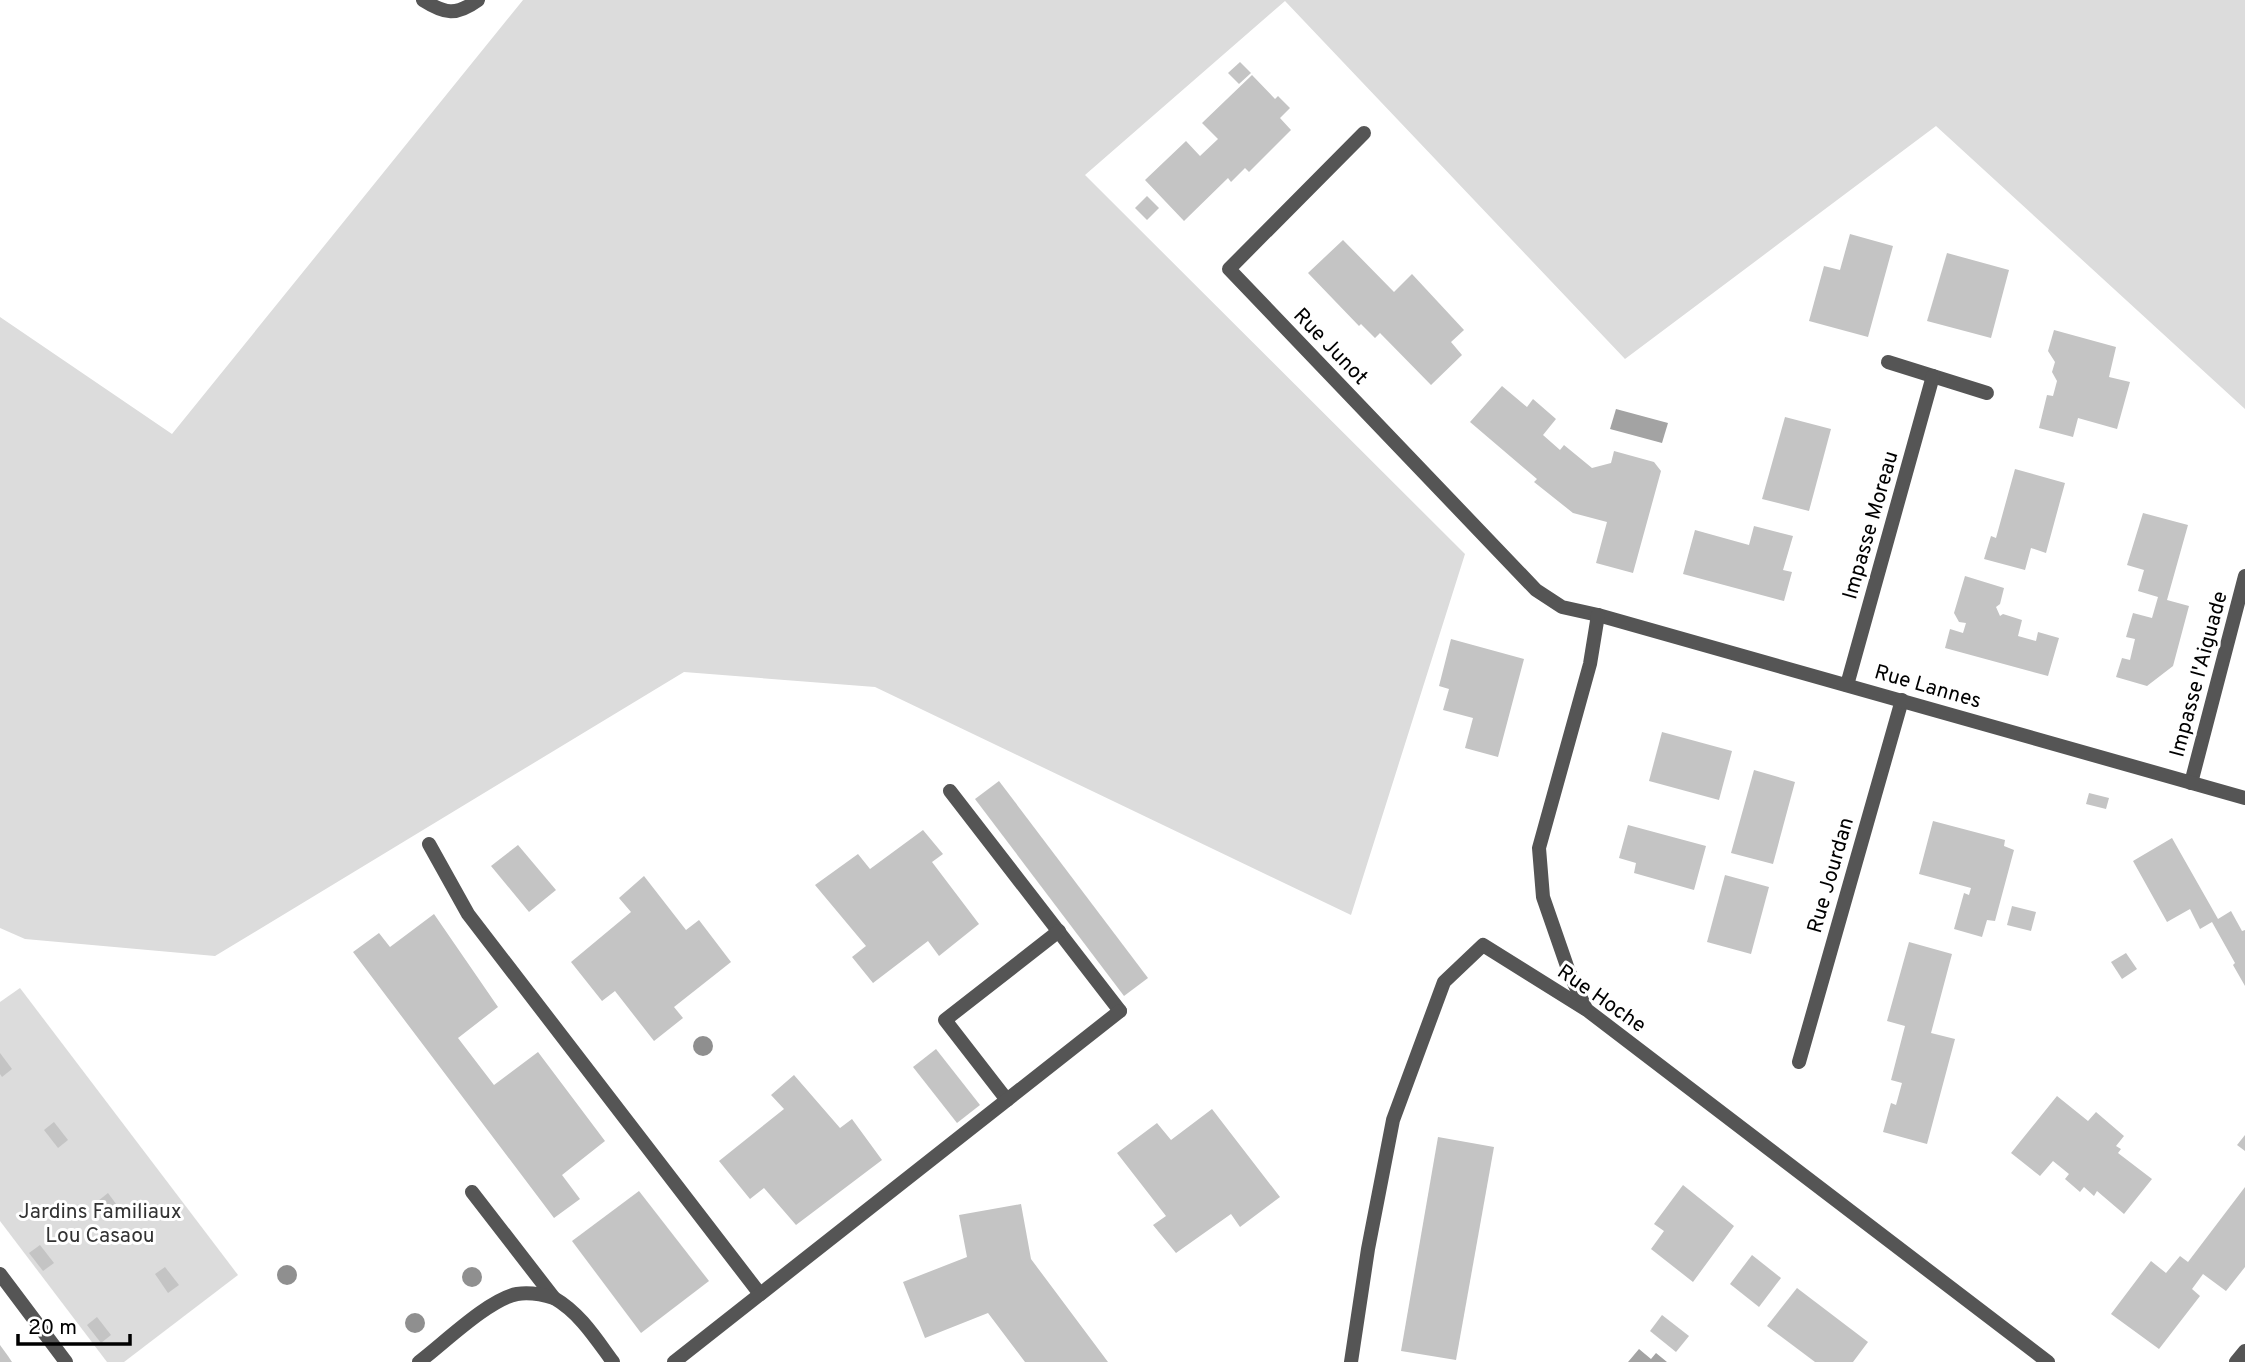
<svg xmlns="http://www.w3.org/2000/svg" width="2245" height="1362" font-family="Overpass,sans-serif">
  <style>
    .green { fill: #dcdcdc }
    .water { fill: #a3a3a3 }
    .building { fill: #c4c4c4 }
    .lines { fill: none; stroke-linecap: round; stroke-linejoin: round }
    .lane { stroke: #555; stroke-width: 14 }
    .street { stroke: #555; stroke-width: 14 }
    .tree { fill: #8f8f8f }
    .labels { text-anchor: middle; stroke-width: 6; stroke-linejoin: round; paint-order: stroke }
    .street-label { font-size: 21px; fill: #000; stroke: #fff }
    .park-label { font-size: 21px; fill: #333; stroke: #fff }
  </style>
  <rect width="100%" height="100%" fill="#fff"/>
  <g class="green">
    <path d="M523,0h1722v409l-309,-283 -311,233 -340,-358 -200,174 380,379 -114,361 -476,-228 -191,-15 -469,284 -190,-17 -25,-11v-611l172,117z"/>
    <path d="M20,988l218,287 -114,87h-17l-107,-141v-219z"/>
  </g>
  <g class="water">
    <path d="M1616,409l52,14 -6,20 -52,-14z"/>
    <path d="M1639,1349l12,10 5,-6 11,9h-39z"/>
  </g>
  <g class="building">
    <path d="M1240,62l11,11 -12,11 -11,-11z"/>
    <path d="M1252,75l23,24 3,-3 12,12 -10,10 11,12 -42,42 -4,-4 -14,14 -3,-4 -44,43 -39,-41 41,-39 14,15 18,-17 -16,-16z"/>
    <path d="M1147,196l12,12 -12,12 -12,-12z"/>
    <path d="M1850,234l43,12 -25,91 -59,-16 15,-55 16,4z"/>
    <path d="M1343,240l51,52 18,-18 52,56 -13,12 11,13 -31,30 -51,-52 -5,5 -14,-14 -2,2 -51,-53z"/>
    <path d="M1947,253l62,17 -18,68 -64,-17z"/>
    <path d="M2054,330l62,17 -7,30 21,5 -13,47 -39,-11 -5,19 -34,-9 8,-33 6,1 4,-15 -5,-9 3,-10 -7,-11z"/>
    <path d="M1502,386l25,21 6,-8 23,20 -13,16 17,15 4,-5 28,23 19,-5 3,-12 40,11 7,9 -28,102 -37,-10 11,-41 -34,-9 -39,-31 3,-3 -67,-57z"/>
    <path d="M1785,417l46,12 -22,82 -47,-12z"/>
    <path d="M2015,469l50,14 -19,70 -15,-5 -6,22 -41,-11 7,-23 5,2z"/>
    <path d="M2143,513l45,12 -21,75 22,6 -16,60 -26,20 -31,-9 6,-19 8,2 5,-21 -9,-2 7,-24 19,5 6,-21 -20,-6 6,-21 -17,-5z"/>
    <path d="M1754,526l39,10 -10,34 9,2 -8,29 -101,-27 12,-44 54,15z"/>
    <path d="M1965,576l39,12 -4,16 -4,3 4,9 3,-2 19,6 -4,16 18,5 2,-9 21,6 -11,38 -103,-28 5,-19 13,4 3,-10 -7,-1 -5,-9z"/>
    <path d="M1451,639l73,20 -26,98 -33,-9 8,-30 -30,-8 6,-21 -10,-3z"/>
    <path d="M1662,732l70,19 -13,49 -70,-19z"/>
    <path d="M1754,770l41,12 -22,82 -42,-11z"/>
    <path d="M999,781l149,197 -24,18 -149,-197z"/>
    <path d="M2089,793l20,5 -3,11 -20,-5z"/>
    <path d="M1933,821l72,19 -1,6 10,4 -19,71 -8,-1 -5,17 -28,-8 10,-36 5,2 2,-7 -52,-14z"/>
    <path d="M1628,825l78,21 -12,44 -60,-17 2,-10 -17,-5z"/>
    <path d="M923,830l20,24 -11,8 47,62 -40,32 -11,-15 -55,42 -21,-26 14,-11 -51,-61 43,-31 12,15z"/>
    <path d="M2172,838l46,81 13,-8 11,20 3,-1v56l-12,-21 2,-2 -23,-41 -12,7 -10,-20 -23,13 -34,-61z"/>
    <path d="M518,845l38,45 -27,22 -38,-46z"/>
    <path d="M1725,875l44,12 -18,67 -44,-12z"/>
    <path d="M644,876l42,54 13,-10 32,42 -57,45 9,11 -29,23 -39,-50 -13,10 -31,-39 60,-50 -12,-14z"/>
    <path d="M2012,906l24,6 -5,19 -24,-6z"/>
    <path d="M434,914l64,93 -40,31 36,47 44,-33 67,89 -43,34 18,24 -26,19 -201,-266 26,-19 11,14z"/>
    <path d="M1909,942l43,12 -21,79 24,6 -28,105 -44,-12 8,-29 5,2 6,-22 -11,-3 14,-54 -18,-5z"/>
    <path d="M2126,953l11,16 -15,10 -11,-17z"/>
    <path d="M936,1049l44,56 -23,18 -44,-56z"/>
    <path d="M0,1053l12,16 -10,8 -2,-3z"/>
    <path d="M794,1075l46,53 12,-9 30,41 -86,65 -32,-37 -14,11 -31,-38 65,-52 -13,-14z"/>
    <path d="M2057,1096l31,25 8,-9 28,24 -8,10 5,3 -3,4 34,26 -28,35 -27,-23 -3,5 -10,-9 -4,5 -15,-13 4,-5 -16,-13 -13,15 -29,-23z"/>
    <path d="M1212,1109l68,88 -40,30 -9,-13 -55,39 -23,-28 13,-9 -49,-63 40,-30 14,17z"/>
    <path d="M54,1122l14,18 -10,8 -14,-18z"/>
    <path d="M2245,1135v16l-8,-6z"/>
    <path d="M1438,1137l56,10 -38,213 -55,-9z"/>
    <path d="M1683,1185l51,41 -41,56 -42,-33 13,-18 -10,-7z"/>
    <path d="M2245,1187v80l-19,24 -23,-17 -11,15 8,7 -41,53 -48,-35 40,-53 15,12 14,-17 8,6z"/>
    <path d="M639,1191l70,90 -68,52 -69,-92z"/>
    <path d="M108,1193l14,19 -10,7 -14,-18z"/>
    <path d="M1021,1204l10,55 77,103h-83l-37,-49 -63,25 -22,-56 64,-25 -8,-42z"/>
    <path d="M40,1245l14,18 -11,8 -14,-18z"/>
    <path d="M1752,1255l29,23 -22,29 -29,-23z"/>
    <path d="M165,1267l14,18 -11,8 -13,-19z"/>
    <path d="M1797,1288l71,54 -15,20h-38l-48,-36z"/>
    <path d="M1662,1315l27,21 -13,16 -26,-21z"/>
    <path d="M97,1317l14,18 -10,8 -14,-18z"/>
    <path d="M0,1345l8,11 4,6h-12z"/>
  </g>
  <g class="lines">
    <g class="lane">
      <path d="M1888,362l99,31"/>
      <path d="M1847,685l86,-309"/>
      <path d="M2191,783l54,-207"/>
      <path d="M950,791l170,220"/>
      <path d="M1799,1062l103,-362"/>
      <path d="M1007,1100l-62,-80 114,-89"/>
    </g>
    <g class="street">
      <path d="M423,0c22,14 33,16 55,0"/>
      <path d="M1364,133l-135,136 307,321 26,17 36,8 647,183"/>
      <path d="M429,844l39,70 292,380"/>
      <path d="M1586,1009l-17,-37 -26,-75 -4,-49 51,-184 8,-49"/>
      <path d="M472,1192l82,106c26,15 42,41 59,64"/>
      <path d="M0,1274l66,88"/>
      <path d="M419,1362c24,-18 70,-63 98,-68 13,-2 24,0 37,4"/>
      <path d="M674,1362l446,-351"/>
      <path d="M1351,1362l17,-113 25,-129 51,-138 39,-37 104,65 461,352"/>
      <path d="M2236,1362l9,-11"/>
    </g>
  </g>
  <g class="tree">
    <circle cx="703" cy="1046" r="10"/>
    <circle cx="287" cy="1275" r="10"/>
    <circle cx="472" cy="1277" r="10"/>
    <circle cx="415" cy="1323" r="10"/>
  </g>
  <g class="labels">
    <g class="street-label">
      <text transform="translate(1331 346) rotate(46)" y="7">Rue Junot</text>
      <text transform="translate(1870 525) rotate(-74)" y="7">Impasse Moreau</text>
      <text transform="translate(2198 674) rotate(-75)" y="7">Impasse l'Aiguade</text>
      <text transform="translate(1928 686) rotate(16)" y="7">Rue Lannes</text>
      <text transform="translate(1830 875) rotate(-74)" y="7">Rue Jourdan</text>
      <text transform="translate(1602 998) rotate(35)" y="7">Rue Hoche</text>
    </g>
    <g class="park-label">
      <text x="100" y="1218">Jardins Familiaux<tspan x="100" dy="24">Lou Casaou</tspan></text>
    </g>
  </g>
  <path d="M18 1334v10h112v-10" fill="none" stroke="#000000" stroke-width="3.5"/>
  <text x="28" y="1334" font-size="21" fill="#000000" stroke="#ffffff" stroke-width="5" paint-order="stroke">20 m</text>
</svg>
